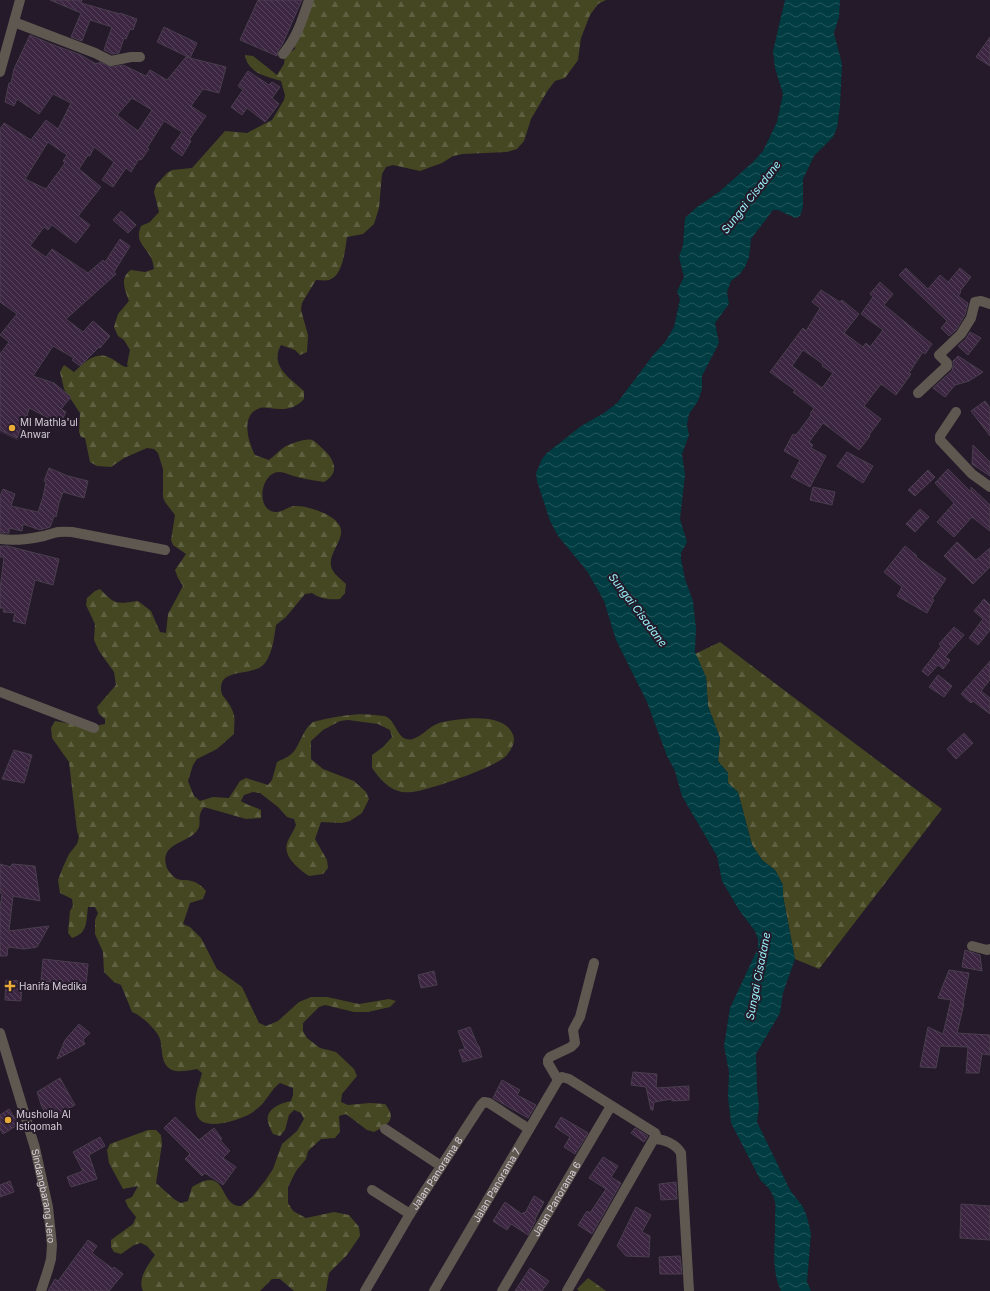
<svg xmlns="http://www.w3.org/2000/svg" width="990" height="1291" font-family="Inter,sans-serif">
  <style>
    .built { fill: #302336 }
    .forest { fill: url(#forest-firs) }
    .water { fill: url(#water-waves) }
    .building { fill: url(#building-back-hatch); stroke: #4a3e4e; fill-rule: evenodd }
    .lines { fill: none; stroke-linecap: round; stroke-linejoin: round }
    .minor { stroke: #5f5851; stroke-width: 10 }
    .poi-dot { fill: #eaaa38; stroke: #241a29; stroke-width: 1.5 }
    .labels { text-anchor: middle; stroke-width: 4; stroke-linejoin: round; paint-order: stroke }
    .poi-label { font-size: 10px; fill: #d6d0da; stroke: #241a29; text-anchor: start }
    .street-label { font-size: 10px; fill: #d6d0da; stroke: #241a29 }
    .water-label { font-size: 11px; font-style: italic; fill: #9af3fc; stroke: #241a29 }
  </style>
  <defs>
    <pattern id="forest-firs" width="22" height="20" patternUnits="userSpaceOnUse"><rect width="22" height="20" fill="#454722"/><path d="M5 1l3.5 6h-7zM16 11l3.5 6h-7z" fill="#5f6042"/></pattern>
    <pattern id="water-waves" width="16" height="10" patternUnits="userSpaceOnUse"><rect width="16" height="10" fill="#003c41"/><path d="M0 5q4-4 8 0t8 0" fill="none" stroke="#24575c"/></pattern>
    <pattern id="building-back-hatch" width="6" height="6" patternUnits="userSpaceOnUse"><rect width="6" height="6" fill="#3c2642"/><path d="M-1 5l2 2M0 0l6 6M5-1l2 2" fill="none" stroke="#57445d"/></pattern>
  </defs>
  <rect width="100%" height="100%" fill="#241a29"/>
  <path class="built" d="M0,412l26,10 -7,19 -19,-8z"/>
  <g class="forest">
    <path d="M312,0h294l-8,4 -8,11 -9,23 -3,22 -13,18 -10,3 -7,9 -17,29 -7,22 -7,8 -10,3 -44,2 -10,2 -11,7 -22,8 -27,-6 -7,2 -4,7 -3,34 -5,16 -11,10 -16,3c-2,13 -4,39 -18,43 -4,1 -9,0 -13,0l-14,23 -1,7 7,25 -1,17 -7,3 -5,-5 -14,-5c-12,21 9,33 23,46v8c-10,11 -21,11 -35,9 -3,0 -6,-1 -9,0 -20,7 -12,33 -5,47l14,5c5,-4 9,-8 14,-12 5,-4 24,-10 29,-8 4,1 7,6 10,8 12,11 19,24 2,34 -13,-2 -27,-4 -39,-9 -21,-8 -31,30 -14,38 8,4 16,-4 23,-5 12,-1 34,7 42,15 15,14 -8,29 -5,45 1,7 10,13 15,18l-1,9 -5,6c-10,1 -20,0 -28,-6l-7,1 -19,23 -10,8c-2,12 -3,27 -11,38 -10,14 -44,4 -44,25 0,7 3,9 6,13 3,4 6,10 7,14 1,6 0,13 0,19l-17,15 -20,10 -4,6 -5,16 6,15 6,5 13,-4 16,1 11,-17 6,-3 22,7 4,-5 5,-18c6,-3 14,-6 18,-12 5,-7 9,-22 18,-28 2,-1 6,-1 8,-2 19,-4 35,-7 54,-5 4,1 9,0 12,2 10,6 11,26 26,22 9,-3 17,-13 26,-16 19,-4 60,-11 72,8 6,9 2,16 -4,24 -9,11 -65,30 -81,34 -6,2 -17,4 -24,3 -13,-2 -23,-14 -30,-24v-13l11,-8 9,-10 -2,-7 -12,-6 -30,-4 -8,1 -17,9 -12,11v18l12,10 31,12 12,11 3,7 -7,14 -12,8 -8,2 -21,-1 -6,17 12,21 1,8 -5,6 -14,2c-10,-7 -26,-19 -22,-33 2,-6 7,-12 9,-18l-2,-6 -7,-2 -9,-10 -18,-14 -7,-1 -9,3 -3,6c7,5 13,5 20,9v8l-15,1 -42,-12c-8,10 -2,15 -6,22 -7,14 -38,13 -32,36 1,5 6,11 11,14 2,1 6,1 9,1 9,1 14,4 20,11l-3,8 -13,4 -7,21 7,3 11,11 16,31 25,18 17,36 7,3 12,-5 21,-19 12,-5h16l32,7 30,-5 7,2 -6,6 -22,5h-14l-29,-7 -6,2 -16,16v8l4,7 13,10 16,4 18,17 3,7 -15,18 -1,8 7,3 22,-2 15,1c13,16 2,21 -11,28l-7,-2 -21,-16 -7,2 1,16 -5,6 -14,1 -13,12 -2,8 -10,12 -8,16v16l5,8 13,7 28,-6 15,3 10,12 1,9 -13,19 -18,18 -3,18h-32l-14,-12h-8l-12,12h-117c-6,-12 5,-26 12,-36l-8,-9 -6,-3 -7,2 -13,9 -7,-2 -3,-5v-7l22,-16 3,-7 -8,-10 -3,-7 7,-3 6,-11 -15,3 -14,-26 -2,-13 3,-6 38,-14h8l5,5 1,9 -6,39 18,16 7,4 7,-2 4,-14c4,-2 8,-5 12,-6 20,-6 18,19 31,24 2,1 4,1 6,1l11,-9 13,-16 8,-12 9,-25 15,-13 7,-12 -3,-6 -7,-3 -5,5 -4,15 -5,6 -7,-2c-2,-4 -4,-8 -5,-12 -3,-13 13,-19 23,-21l2,-6v-7l-13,-5c-9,6 -13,18 -22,25 -3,2 -7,6 -10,7 -12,6 -49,18 -52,-3 -3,-13 3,-27 6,-39l-5,-4c-7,1 -18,4 -25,1 -12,-6 -9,-20 -12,-31 -3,-9 -19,-24 -28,-27l-11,-27 -7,-3 -10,-10 -1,-20 -8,-18v-14l3,-7 -3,-6h-7c-2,15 0,26 -16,31l-4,-5 2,-22 3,-5 -1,-7 -12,-6 -2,-13 5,-13 6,-13 8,-10 2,-7 -2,-6 -8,-69 -17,-24 -1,-10 4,-7 34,6 16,-3v-5l-6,-5 -2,-7 19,-22 -2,-13 -15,-21 -5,-11 1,-16 -9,-19 1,-7 8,-7 5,-2c16,16 15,15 38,12l13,10 9,21 6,1 2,-19 15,-28 -5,-8 -3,-8 11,-16 -13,-9 -2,-5 4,-25 -10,-13 -2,-5v-28l-5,-16 -4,-4 -7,-1 -23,10 -13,9 -14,-1 -7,-4 -5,-24 -4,-1 -2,-5 1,-19 -16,-24 -4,-17 4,-7 10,7c9,-8 20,-21 34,-15 6,2 11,7 17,10l4,-1 -2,-1 3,-15 -6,-10 -6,-4 -4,-9 4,-13 11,-13c-4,-11 -10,-23 2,-31l14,2 9,-3c-1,-4 -1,-9 -4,-13 -7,-12 -15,-15 -9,-30l9,-4 9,-10 -5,-20 2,-7 11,-12 5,-3 20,-2 33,-37 22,2 25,-13 12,-20 1,-5 -4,-14c-17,-6 -29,-6 -36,-24v-2l8,1 24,19 7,-11 1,-8 10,-7v-8z"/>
    <path d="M720,642l222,167 -123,160 -24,-10 -12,-63v-11l-8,-15 -13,-10 -10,-15 -14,-53 -10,-9v-10l-10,-12 2,-23 -12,-32 -2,-29 -11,-23z"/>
    <path d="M588,1278l18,13h-27l-2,-2z"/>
  </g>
  <path class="water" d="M785,0h55l-1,17 -5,16 8,31 -2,42 -3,22 -4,9 -19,19 -11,23v28l-3,9 -5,2 -17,-8h-5l-22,29 -2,18 -4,10 -6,8 -8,6 -4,11 2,12 -14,19 4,20 -17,33v13l-4,12 -9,13 -2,11 2,10 -7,19 3,21 -5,44 7,23 -6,11v6l4,20 8,22 3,27 -1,24 11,25 2,29 12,32 -2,23 10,12v10l10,9 14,53 10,15 13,10 8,15v11l12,63 -12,34 -3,20 -24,41 1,34 2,18 -2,16 33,68 13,17 4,10 4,16 -4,49 4,9h-30c-11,-23 -5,-49 -6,-74 0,-5 1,-11 0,-15 -2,-9 -7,-16 -14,-21l-30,-58 -3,-26 1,-25 -5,-26 6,-38 28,-60v-9l-3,-8 -16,-21 -17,-29 -5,-25 -35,-60 -7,-25 -8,-15 -20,-54 -31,-62 -12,-39 -17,-30 -29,-35 -8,-15 -13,-40 -1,-8 6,-14 5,-6 34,-27 23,-13 13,-10 37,-49 11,-12 9,-15 6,-28 -3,-8 7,-14 -5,-20 4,-12 2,-27 12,-11 22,-15 33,-29 11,-12 14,-29 6,-28 -8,-26 -2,-17z"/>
  <g class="building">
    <path d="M50,0h32l-1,3 39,11v-1l17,6 -4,11 -3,-1 -4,10 -2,-1 -5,15 -7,1 -8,-4 8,-23 -22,-7 -8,21 -11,-4 10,-24z"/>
    <path d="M258,0h44l-20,45 -4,5 -1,6 -37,-16z"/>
    <path d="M164,27l33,16 -7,15 -33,-16z"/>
    <path d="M30,35l21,9 30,11 15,9v-1l3,1v-2l13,5 11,-2 23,11 4,-6 17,10 19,-23 40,10 -7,26 -16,-4 -12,17 15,10 -17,24 2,1 -9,15 -11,-8 11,-16 -18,-11 -17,27 2,1 -8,11 -2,-1 -8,13 -5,-4 -13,19 -11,-7 12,-18 -20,-15 -4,9 -2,-1 -9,14 22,18 -23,29 12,9 -14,18 -24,-18 -4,5 -4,-3 -14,19 16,11 6,-8 36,24 15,-13 2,2 15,-23 10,7 -16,26 2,2 -50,45 17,13 10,-11 17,15 -10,12 -1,-1 -19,19 -8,-6 2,-2 -21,-12 -20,30 21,7 17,14 -10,12 5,3 -6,12 -31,-16 -2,8 -1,-1 -9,23 -17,-8v-76l9,-12 -9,-7 17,-21 -17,-12v-173l4,-6 27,17 15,-20 12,9 13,-26 -18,-9 -14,20 -22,-15 -3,7 -9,-4 4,-19h2l3,-14zM132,98l20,12 -14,21 -21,-16zM48,142l19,13 -4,6 2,2 -19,26 -21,-10z"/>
    <path d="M990,37v29l-14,-9z"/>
    <path d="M248,71l21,14 3,-3 8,5 -8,11 7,6 -14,18 -18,-14 -5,7 -11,-8 12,-17 -5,-4z"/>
    <path d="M121,211l15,14 -8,8 -15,-13z"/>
    <path d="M906,268l22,21 12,-14 8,7 12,-14 11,9 -11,14 1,1 -3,4 10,7 -3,12 -9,15 -7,6 -8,-8 6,-7 -48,-46z"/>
    <path d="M880,282l13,12 -9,11 48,39 -7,10 -2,-2 -14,21 2,1 -15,21 -15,-11 -17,22 17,13 -12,16 1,1 -11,14 -36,-27 -14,19 4,3 -2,3 15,8 -16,31 -19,-10 9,-17 -16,-9 9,-17 3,1 15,-20 -1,-1 4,-6 -21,-16 2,-2 -25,-18 33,-44 3,3 14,-23 -8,-6 9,-12 19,12 2,-2 17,14 -15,19 19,14 3,-4 4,4 13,-17 -22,-16 12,-17 -3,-3zM803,350l20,14 -1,2 11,7 -11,15 -30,-22z"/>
    <path d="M970,332l11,6 -13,17 -10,-9 8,-7z"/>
    <path d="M958,356l25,16 -14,9 -14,4 -10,12 -12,-9 19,-17 1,-5v-5z"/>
    <path d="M985,401l5,7v28l-19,-25z"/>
    <path d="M973,445l17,17v14l-18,-12z"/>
    <path d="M847,452l26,14 -10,17 -11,-7 -15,-10z"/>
    <path d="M49,468l19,8 20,5 -4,17 -21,-6 -4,11 -3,14 -2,-1 -4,11 -10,3 -17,-6 -1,7 -13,-3v5h-9v-37l3,-7 12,5 -4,12 27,6 5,-15 3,-15 -2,-1z"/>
    <path d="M948,469l23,23v-5l19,18v26l-18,-14 -18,20 -17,-15 17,-19 -19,-20z"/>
    <path d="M928,470l7,7 -20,19 -7,-6z"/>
    <path d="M813,487l22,5 -3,13 -22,-5z"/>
    <path d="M920,509l9,8 -14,15 -9,-8z"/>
    <path d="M957,542l19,18 14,-12v19l-17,17 -29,-28z"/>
    <path d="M0,546h7l52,13 -6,26 -18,-5 -10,44 -12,-3 2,-8 -12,-1 1,-4h-4v-19l4,-32h-4z"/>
    <path d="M905,546l12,10 -1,1 30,22 -14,20 2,1 -7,13 -30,-17 5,-9 -18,-15z"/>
    <path d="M984,599l6,6v25l-12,15 -9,-7 14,-19 -9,-8z"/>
    <path d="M954,627l10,8 -19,22 5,3 -7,9 -5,-4 -10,11 -6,-5 19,-25 -2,-2z"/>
    <path d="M990,661v19l-9,11 9,7v16l-17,-13 -2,2 -10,-9z"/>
    <path d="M938,675l14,11 -8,11 -15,-10z"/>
    <path d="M964,733l9,10 -17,16 -9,-10z"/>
    <path d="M14,750l18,5 -8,28 -22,-4z"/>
    <path d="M0,864l11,3 1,-3 23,2 5,35 -27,-5 -4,35 40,-5 -12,21 -13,2 -16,-2 -1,9h-7v-48l2,-14 -2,-1z"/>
    <path d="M965,950l15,5 2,16 -20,-4z"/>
    <path d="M43,959l45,5 -2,22 -45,-5z"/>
    <path d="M949,970l20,3 -6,31h1l-7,29 33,2v20l-8,-1 -3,19h-13l2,-26 -28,-1 -4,22 -16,-1 8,-40 15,7 8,-34 -13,-2z"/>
    <path d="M434,971l3,14 -16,3 -3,-13z"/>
    <path d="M6,980l16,1 -1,20 -16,-1z"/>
    <path d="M79,1024l11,9 -7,7 2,4 -28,15 8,-19z"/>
    <path d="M470,1027l8,19h1l3,11 -19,5 -4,-12 6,-1 -7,-18z"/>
    <path d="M633,1072l24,2 -1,14 33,-2v14l-17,1v-2l-18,3 -1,8h-2l-5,-23 -15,-2z"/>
    <path d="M60,1078l15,27 -25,15 -8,-13 -5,-15z"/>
    <path d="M502,1080l18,10 -3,5 19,10 -8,13 -35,-20z"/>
    <path d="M9,1109l10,15 -16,10 -3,-5v-14z"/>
    <path d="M175,1117l24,23 15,-12 8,11 -2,1 10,11 -7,7 13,9 -13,18 -18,-12 -3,3 -17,-17 5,-5 -26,-26z"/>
    <path d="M561,1117l27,16 -13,21 -11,-7 6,-10 -15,-10z"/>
    <path d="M635,1128l13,8 -4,6 -13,-9z"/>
    <path d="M100,1137l5,9 -16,9 8,24 -26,8 -4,-10 16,-6 -10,-19z"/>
    <path d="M603,1157l15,9 -7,11 10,6 -29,51 -14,-9 9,-14 3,2 16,-24 -17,-11z"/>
    <path d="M10,1181l4,11 -14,5v-12z"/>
    <path d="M676,1182l1,17 -16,1 -2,-16z"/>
    <path d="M534,1196l10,6 -9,17 1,1 -8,15 -17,-11 -4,6 -14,-9 12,-19 17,12 2,-2 1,1z"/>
    <path d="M961,1204l29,2v34l-30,-2z"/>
    <path d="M636,1207l15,8 -9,17 8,4 -1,21 -23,-1 -9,-10z"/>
    <path d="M88,1240l9,6 -5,7 21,16 1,-2 9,7 -14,17h-61l7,-12 3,2z"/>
    <path d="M680,1256l2,18h-22l-1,-17z"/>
    <path d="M530,1268l19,13 -7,10h-27z"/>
  </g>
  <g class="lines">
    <g class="minor">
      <path d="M14,22l81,31 16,8 20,-4h9"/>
      <path d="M283,54c14,-16 19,-34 26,-54"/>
      <path d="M0,72l20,-72"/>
      <path d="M918,393l29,-27v-3l-8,-8 22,-21 10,-16 4,-16 6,-1 9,3"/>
      <path d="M956,412l-16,24v4l32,34 18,13"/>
      <path d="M0,539c15,2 30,0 44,-3 13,-4 14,-5 28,-4l93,18"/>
      <path d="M0,692l94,36"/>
      <path d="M972,946l15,4 3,-1"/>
      <path id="s1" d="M0,1033l35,115 13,59 4,38 -1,14 -3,11 -7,21"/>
      <path d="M558,1080l4,-3 7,2 86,54 1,2 -89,156"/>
      <path d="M558,1080l-10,-17v-3l2,-3 21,-10 4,-4 -2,-13 7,-13 14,-54"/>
      <path d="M385,1129l56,37"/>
      <path d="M654,1139c10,0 22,5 27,14l8,138"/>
      <path d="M372,1190l38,24"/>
      <path id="s2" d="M365,1291l45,-77 71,-109 3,-3 5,1 40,26"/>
      <path id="s3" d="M434,1291l124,-211"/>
      <path id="s4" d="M502,1291l109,-185"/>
    </g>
  </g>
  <g class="poi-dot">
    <circle cx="12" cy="428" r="4"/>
    <path d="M8 980h4v4h4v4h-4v4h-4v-4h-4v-4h4z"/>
    <circle cx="8" cy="1120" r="4"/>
  </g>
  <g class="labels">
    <g class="poi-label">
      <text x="20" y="426">MI Mathla'ul<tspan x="20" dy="12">Anwar</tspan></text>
      <text x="19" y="990">Hanifa Medika</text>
      <text x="16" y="1118">Musholla Al<tspan x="16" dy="12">Istiqomah</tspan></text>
    </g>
    <g class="street-label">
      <text dy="4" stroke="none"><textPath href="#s2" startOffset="138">Jalan Panorama 8</textPath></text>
      <text dy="4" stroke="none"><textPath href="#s3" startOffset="123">Jalan Panorama 7</textPath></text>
      <text dy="4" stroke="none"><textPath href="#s1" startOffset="169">Sindangbarang Jero</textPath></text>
      <text dy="4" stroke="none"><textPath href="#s4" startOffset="107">Jalan Panorama 6</textPath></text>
    </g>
    <g class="water-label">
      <text transform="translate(751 197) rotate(-52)" y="4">Sungai Cisadane</text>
      <text transform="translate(638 610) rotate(53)" y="4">Sungai Cisadane</text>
      <text transform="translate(758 976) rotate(-79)" y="4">Sungai Cisadane</text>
    </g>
  </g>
</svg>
